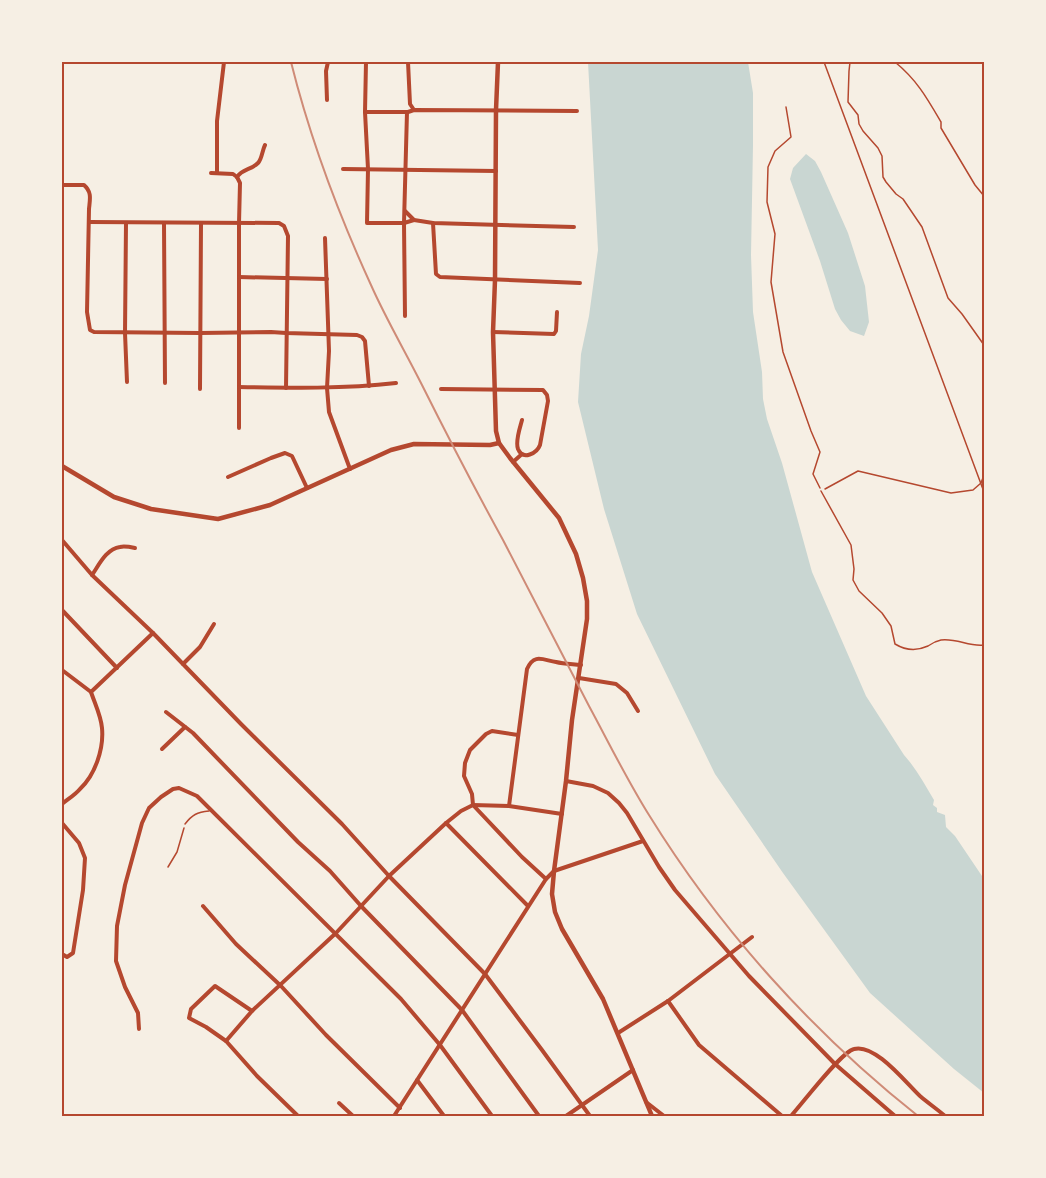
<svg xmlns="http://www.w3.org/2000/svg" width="1046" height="1178" font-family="Helvetica,sans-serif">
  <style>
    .water { fill: #c9d6d2 }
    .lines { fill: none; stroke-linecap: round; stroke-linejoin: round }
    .path { stroke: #b5482f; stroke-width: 1.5 }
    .service { stroke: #b5482f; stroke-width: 1.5 }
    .minor { stroke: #b5482f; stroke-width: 4 }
    .tertiary { stroke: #b5482f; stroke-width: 4.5 }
    .secondary { stroke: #b5482f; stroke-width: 4.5 }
    .rail { stroke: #cf8b77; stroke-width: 2 }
    .neatline { fill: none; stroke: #b5482f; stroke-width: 2 }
  </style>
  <rect width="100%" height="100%" fill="#f6efe4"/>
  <g class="water">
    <path d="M588,62h160l5,31v52l-2,110 2,57 9,60 1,27 4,20 15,44 30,109 54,124 38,59c12,13 21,30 30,45l-1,5 4,3v4l8,3 1,12 9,9 29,43v214l-30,-24 -84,-76 -87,-120 -68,-99 -78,-160 -33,-105 -26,-107 3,-48 8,-38 9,-66z"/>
    <path d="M806,154l9,7 6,11 27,61 17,53 4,36 -5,14 -14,-5 -9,-11 -6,-11 -15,-48 -30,-82 3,-11z"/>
  </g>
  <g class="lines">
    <g class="path">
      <path d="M824,62l160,430"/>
      <path d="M850,62l-1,9 -1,31 10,13 1,9 4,7 15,17 4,8 1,21 3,5 10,12 7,5 19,28 26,71 14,16 22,31"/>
      <path d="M895,62c22,18 32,36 46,60v6l34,57 9,11"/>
      <path d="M786,107l5,30 -16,14 -7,16 -1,35 8,32 -4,48 12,70 28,79 9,21 -7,22 7,14"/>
      <path d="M825,489l33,-18 93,22 22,-3 8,-7 3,-8"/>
      <path d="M168,867l9,-15 7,-24"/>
    </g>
    <g class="service">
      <path d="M821,491l30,54 3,24 -1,11 6,11 23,22 9,13 4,18c10,6 22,7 33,2 4,-3 8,-5 13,-6 16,-2 28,7 43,5"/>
      <path d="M185,824c7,-9 12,-12 24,-13"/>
    </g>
    <g class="minor">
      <path d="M366,62l-1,50 3,57 -1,54h37l10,-3"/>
      <path d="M408,62l2,42 4,6"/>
      <path d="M327,100l-1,-29 2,-9"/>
      <path d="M365,112h43l6,-2 163,1"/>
      <path d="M343,169l153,2"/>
      <path d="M211,173l22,1 4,3"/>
      <path d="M217,173v-52l7,-59"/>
      <path d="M237,177l3,6 -1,40v205"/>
      <path d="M237,177c5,-8 14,-7 21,-14 4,-4 4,-12 7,-18"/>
      <path d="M62,185h22c8,7 6,14 5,24l-2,103 3,18 4,2 106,1 71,-1 15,1 71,2 5,2 3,4 4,45"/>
      <path d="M405,211l9,9 19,3 141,4"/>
      <path d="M89,222l190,1 5,3 4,10 -2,152"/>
      <path d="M126,223l-1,110 2,49"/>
      <path d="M164,223l1,160"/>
      <path d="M433,223l3,51 4,3 140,6"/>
      <path d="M325,238l4,113 -2,37 2,24 21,57"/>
      <path d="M239,277l88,2"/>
      <path d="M405,316l-1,-93 3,-111"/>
      <path d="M493,332l61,2 2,-3 1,-19"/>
      <path d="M239,387c52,1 105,2 157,-4"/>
      <path d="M200,389l1,-165"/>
      <path d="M441,389l102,1 4,5 1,6 -8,44c-3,8 -17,16 -22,4 -3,-8 2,-21 4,-29"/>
      <path d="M513,462l9,-8"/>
      <path d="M228,477l43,-19 14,-5 7,3 15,32"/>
      <path d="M62,540l30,35 61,58 88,91 101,100 47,52 96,98 57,76 48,66"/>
      <path d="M92,575c7,-10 14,-26 28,-28 4,-1 10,0 15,1"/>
      <path d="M62,610l55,58"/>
      <path d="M183,664l17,-17 14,-23"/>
      <path d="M62,670l29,22"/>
      <path d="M579,678l37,6 11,9 11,18"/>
      <path d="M166,712l27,21 105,109 32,29 31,35 101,104 77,106"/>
      <path d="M518,735l-26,-4 -6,3 -16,16 -5,13 -1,13 8,18 1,11 49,52 24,22"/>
      <path d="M162,749l23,-22"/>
      <path d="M566,781l27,5 15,7 11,10 8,10 32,54 16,23 74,86 86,88 60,52"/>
      <path d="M62,804c6,-5 13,-9 18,-15 15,-14 24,-40 22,-61 -1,-12 -7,-24 -11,-36l62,-59"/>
      <path d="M509,806l18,-137c7,-16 16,-9 29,-7 8,2 17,2 25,3"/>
      <path d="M62,823l17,20 6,15 -2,32 -10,63 -6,4 -5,-3"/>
      <path d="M446,823l82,83"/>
      <path d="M203,906l33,38 45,42 45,49 74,73"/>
      <path d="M668,1001l31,44 83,71"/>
      <path d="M252,1011l-37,-25 -24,23 -2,9 17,9 20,14 31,35 41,40"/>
      <path d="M139,1029l-1,-16 -13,-26 -9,-26 1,-35 8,-41 17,-62 7,-15 12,-11 12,-8 6,-1 18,8 204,203 39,46 52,71"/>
      <path d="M618,1033l50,-32 84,-64"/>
      <path d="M226,1041l26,-30 84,-78 53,-57 57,-53 15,-12 12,-6 36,1 53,8"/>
      <path d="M417,1080l27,36"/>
      <path d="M646,1102l18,14"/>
      <path d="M339,1103l14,13"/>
      <path d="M394,1116l152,-237 8,-8 89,-30"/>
      <path d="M566,1116l67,-46"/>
      <path d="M791,1116c11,-12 50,-64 63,-67 21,-6 52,34 66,47 8,7 17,13 25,20"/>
    </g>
    <path class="tertiary" d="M62,466l52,31 37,12 67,10 52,-14 121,-55 23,-6 76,1 9,-2"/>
    <path class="secondary" d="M498,62l-2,48 -1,170 -2,52 3,99 3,12 11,15 49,60 17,36 7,24 4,23v18l-15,101 -6,61 -12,90 -2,23 3,18 7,17 41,70 49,117"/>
    <path class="rail" d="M291,62c19,76 47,151 80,223 15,34 34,66 51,100 26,52 53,104 81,155 29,55 57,111 86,166 20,37 38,74 60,109 71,115 164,218 269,301"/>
  </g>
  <rect width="1046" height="1178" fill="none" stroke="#f6efe4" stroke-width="126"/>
  <rect x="63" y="63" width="920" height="1052" class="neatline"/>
</svg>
